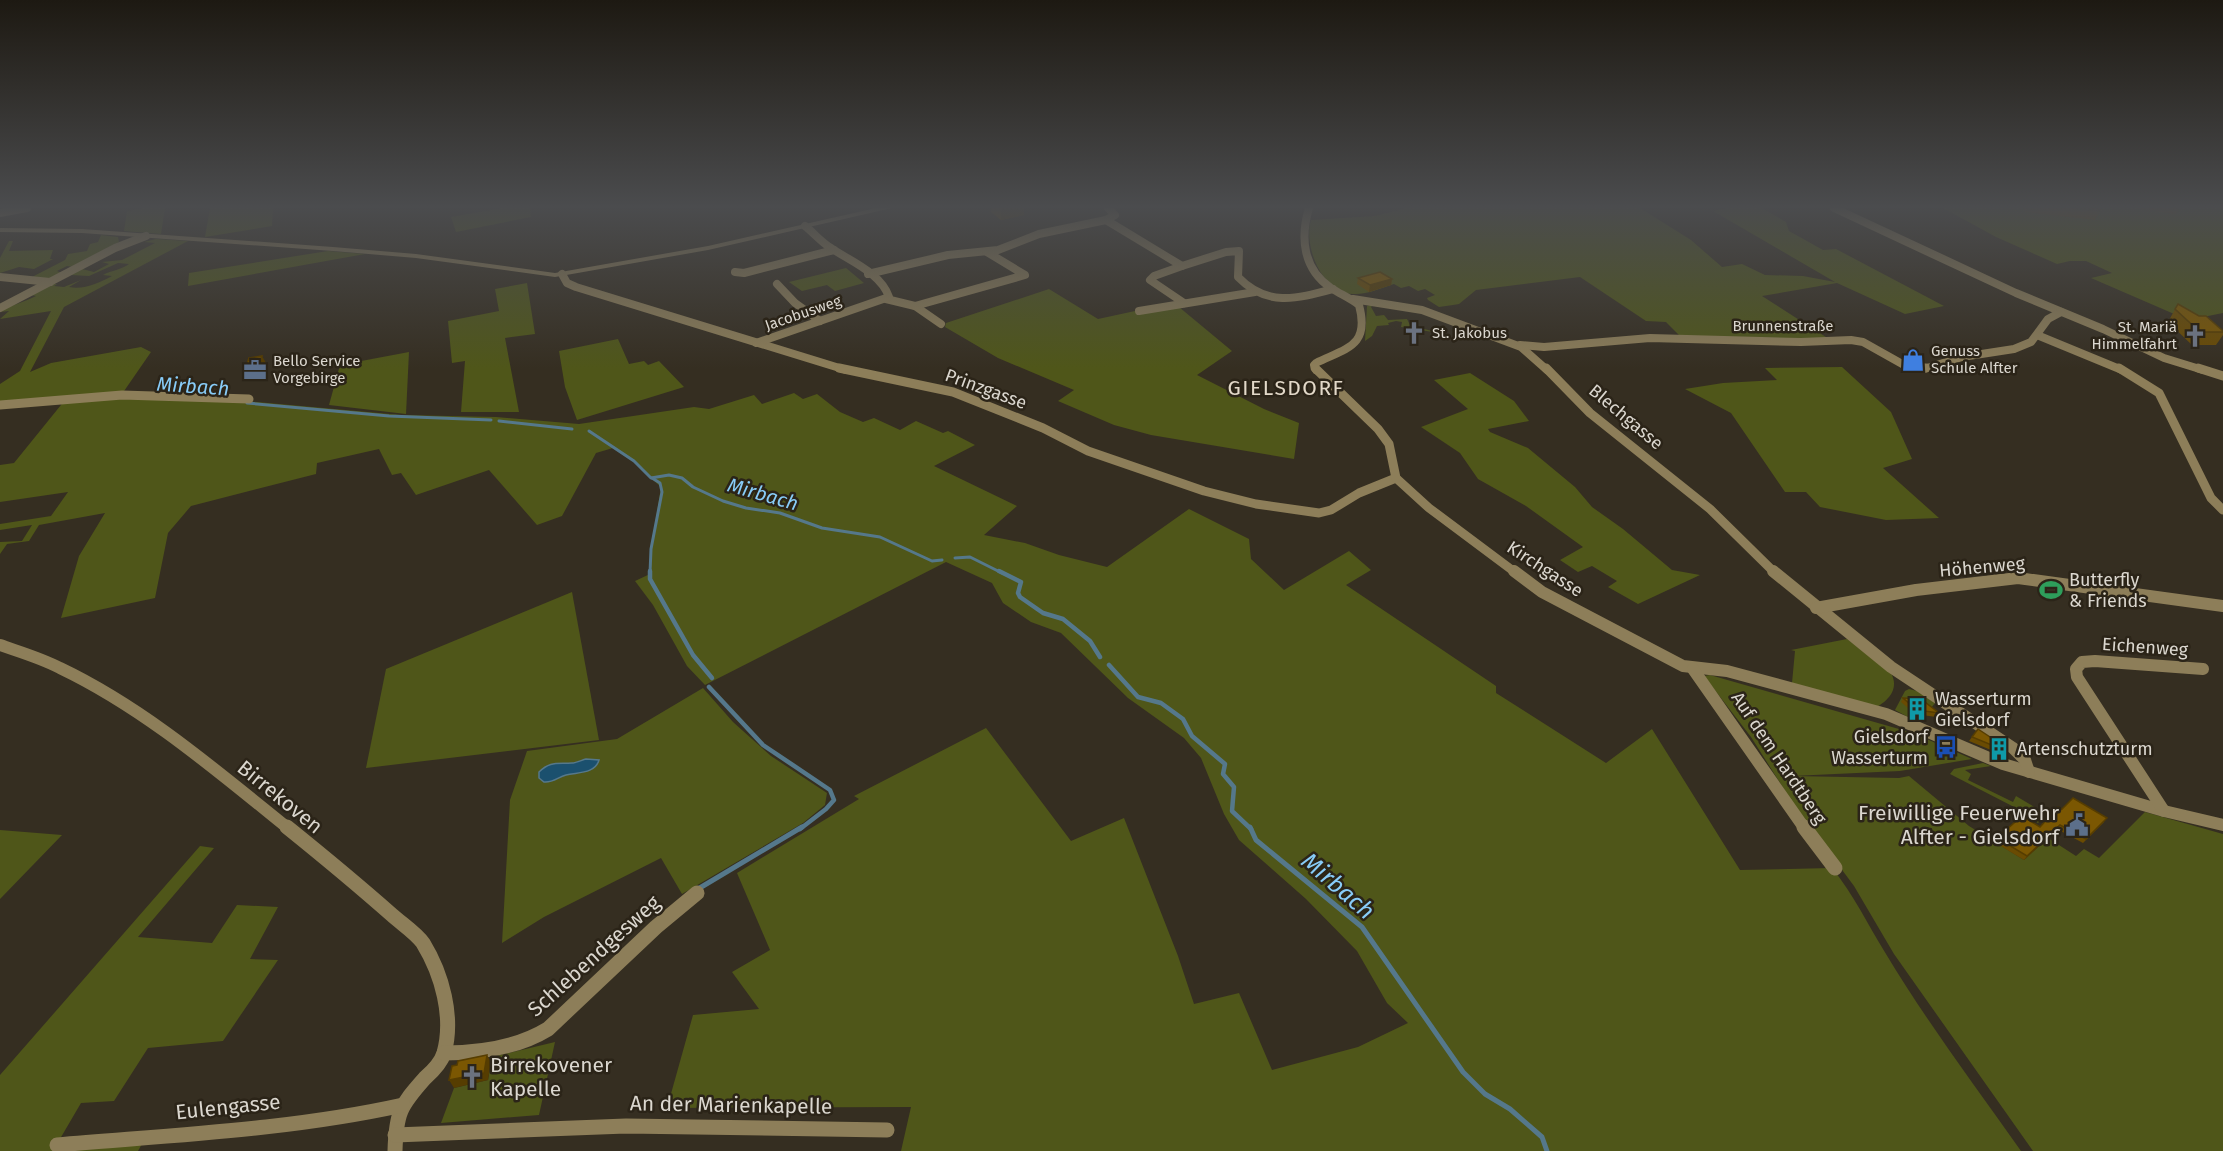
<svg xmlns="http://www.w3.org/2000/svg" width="2223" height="1151" font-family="'Fira Sans',sans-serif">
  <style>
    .green { fill: #4f5619 }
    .water { fill: #1b506e; stroke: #55788b; stroke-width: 1.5 }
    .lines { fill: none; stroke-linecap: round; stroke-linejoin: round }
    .stream-far2 { stroke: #55788b; stroke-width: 3 }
    .stream-far1 { stroke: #55788b; stroke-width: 4.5 }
    .stream { stroke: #55788b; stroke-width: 5 }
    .minor-far3 { stroke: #8d7e59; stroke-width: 8 }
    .minor-far2 { stroke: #8d7e59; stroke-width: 9 }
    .minor-far1 { stroke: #8d7e59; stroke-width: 12 }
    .minor { stroke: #8d7e59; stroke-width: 15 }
    .tertiary { fill: #8d7e59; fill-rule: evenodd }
    .wall { fill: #6a4b02 }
    .shaded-wall { fill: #563d01 }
    .building { fill: #7b5702; stroke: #563d01; stroke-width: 1.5 }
    .labels { text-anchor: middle; stroke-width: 5; stroke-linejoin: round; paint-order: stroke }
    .far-street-label { font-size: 15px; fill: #dbd7cf; stroke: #2b2418 }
    .far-poi-label { font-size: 15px; fill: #dbd7cf; stroke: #2b2418; text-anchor: start }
    .street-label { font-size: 18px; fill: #dbd7cf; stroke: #2b2418 }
    .poi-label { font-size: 18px; fill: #dbd7cf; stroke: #2b2418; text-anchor: start }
    .water-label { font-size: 20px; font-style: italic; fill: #88ccf8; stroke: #2b2418 }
    .quarter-label { font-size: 21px; letter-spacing: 1.5px; fill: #e3d9c9; stroke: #2b2418 }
    .near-street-label { font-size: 21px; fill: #dbd7cf; stroke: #2b2418 }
    .near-poi-label { font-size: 21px; fill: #dbd7cf; stroke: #2b2418; text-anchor: end }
    .near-water-label { font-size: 24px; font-style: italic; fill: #88ccf8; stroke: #2b2418 }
  </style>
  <rect width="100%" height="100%" fill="#352e21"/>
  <g class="green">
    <path d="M144,208h21l-4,26 -37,-3 3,-20z"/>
    <path d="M210,208h63l-1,18 -67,11z"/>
    <path d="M502,208h28l1,9 -75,15 -5,-15z"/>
    <path d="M1406,208h234l51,32 31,27 20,-3 23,11 38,1 32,6 -122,-71 15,-3h34l24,14 3,9 34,19 13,-1 108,57 -39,8 -68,-31 -75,13 67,43 -149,-3 -14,-14 -20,-1 -66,-44 -104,13 -17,14 -6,1 -14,2 -11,-7 -1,-2 8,-3 -10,-6 -7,2 -9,-5 -8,2 -7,-4c-13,4 -28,11 -41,10 -31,-1 -50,-48 -42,-74l64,-4z"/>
    <path d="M1943,208h280v105l-35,7 -97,-42 21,-5 -26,-12h-16l-13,3 -61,-27z"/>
    <path d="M101,235l17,2 1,5 -46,25 -6,-1 -10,5 5,2 -12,6 -18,-2 33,-17 3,-6 19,-3 3,-7 8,-2z"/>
    <path d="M156,239l32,2 -124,66 -34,65 21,-9 90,-16 10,5 -29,42 -122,10v-20l20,-13 31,-60 -51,8 9,-8 -9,1c12,-8 23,-9 36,-16l-5,-1 23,-11h3l-3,2 10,1 17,-7 -12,7c15,3 30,-4 43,-11l-9,-1c9,-5 18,-5 26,-11l-11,-1 -29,13 -18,-1 11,-6 12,3 15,-8 -7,-2 20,-2 33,-17 -11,-1z"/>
    <path d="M9,241h4l-4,10 44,-1 -3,9h3l-19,10 -15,-2 -19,6v-15z"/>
    <path d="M328,251l37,3 -177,32 1,-13z"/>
    <path d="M846,268l18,15 -29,8 -8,-6 -25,6 -13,-9z"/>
    <path d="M527,283l8,51 -30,4 14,74h-58l4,-51 -13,2 -4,-42 51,-10 -4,-22z"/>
    <path d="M1049,289l49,30 37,-8 2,2 42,-6 53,44 -35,24 67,34 35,14 -5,36 -143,-24 -37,-10 -56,-24 16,-11 -76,-32 -53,-31 1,-4z"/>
    <path d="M1374,304l-3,3 5,9 8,-1 4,5 19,-1 3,6 29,8 -38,-6 1,-5 -6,-1 -8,2 1,2 -12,1 -5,10 -7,5 2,-35z"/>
    <path d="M618,339l11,25 15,-3 4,4 11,-4 25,26 -107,33 -12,-33 -6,-36z"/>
    <path d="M409,352l-3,62 -77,-9 11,-40z"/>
    <path d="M1842,367l49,45 21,47 -29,9 56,50 -53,2 -66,-13 -14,-15h-21l-54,-79 -46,-24 38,-6 54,-3 -12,-12z"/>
    <path d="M1470,373l44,28 15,20 -41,8 2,3 38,16 47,39 17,20 31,22 49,41 28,5 -62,29 -30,-17 9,-6 -25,-15 -14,6 -18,-12 23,-13 -57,-41 -48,-27 -18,-26 -39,-26 47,-18 -34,-29z"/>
    <path d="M794,393l9,6 14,-5 23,18 23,10 11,-4 26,12 16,-9 27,12 5,-2 27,14 -41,21 83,40 -33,29 41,8 34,12 48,12 82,-58 60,30 2,20 33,31 65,-39 22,19 -25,15 150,101v7l110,70 46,-34 88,141 92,-2c22,27 36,57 54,86 41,68 89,132 135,197h-1120l10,-44 -244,1 26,-93 66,-6 -27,-37 38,-22 -33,-77 122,-74 -5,-3 132,-68 85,113 53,-23 54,138 16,48 45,-11 33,77 86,-23 50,-24 -21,-20 -30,-52 -51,-52 -67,-59 -15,-26 -23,-56 -17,-20 -56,-40 -67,-65 -30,-11 -28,-19 -11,-20 -46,-21 -241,123 -18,-19 -34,-61 -18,-24 15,-7 1,-25 10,-62 -16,-14 -1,-4 -31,-21 -17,5 -34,63 -25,9 -48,-55 -73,25 -15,-22 -9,2 -13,-26 -62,14 -1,11 -125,32 -23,27 -13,65 -94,20 18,-62 26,-43 -66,12 -10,16 -22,3 -7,10v-12l22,-1 10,-16 -32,5v-6l51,-8 17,-24 -68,10v-37l14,-2 51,-63 60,-5 120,6 156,14 95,2 83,7 115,-17 15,2 45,-14 8,9z"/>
    <path d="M572,592l27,148 -233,28 20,-99z"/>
    <path d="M1847,639l44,34c8,15 -1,26 -14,34l-85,-24 3,-32 -4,-1z"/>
    <path d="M1710,675l203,58 59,26 -72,12 -108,5 107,2 10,-2 60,50 55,34 24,-22 28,18 8,-7 15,9 46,-46 78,22v317h-190l-139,-197 -40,-68 -58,-78 -45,-71 -47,-61z"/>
    <path d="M703,688l30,34 38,34 56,37 -2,12 -22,18 -121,71 -21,-36 -117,59 -42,26 8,-143 17,-49 90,-12z"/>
    <path d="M1909,689l8,2 18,12 -16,20 -24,-13 10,-19z"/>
    <path d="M1983,763l8,3 -26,4 6,4 -3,6 45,22 3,-6 30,18 -8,9 -23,-13 1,-2 -66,-34 4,-5z"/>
    <path d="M0,830l62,5 -62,64z"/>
    <path d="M200,846l14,2 -76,89 74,6 25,-38 41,2 -28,52 28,1 -55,81 -75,7 -34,53 -33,2 -24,41 86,-2 -5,9h-138v-76z"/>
    <path d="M555,1042l-16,73 -98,8 13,-35 34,-8 4,-23z"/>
  </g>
  <path class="water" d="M586,759l13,1c-4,14 -21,12 -33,15 -8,2 -13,8 -22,7l-5,-4v-6c11,-11 18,-8 33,-9 4,0 10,-3 14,-4z"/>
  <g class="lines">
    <g class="stream-far2">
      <path d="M247,403l142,13 102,4"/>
      <path d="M499,421l73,8"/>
      <path d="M589,431l45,30 17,17 18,-3 13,3 11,9 30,14 23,7 34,5 42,15 58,9 52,24 10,-1"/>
      <path d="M955,558l15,-1 32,16"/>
      <path d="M650,573l1,-24 11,-57 -2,-9 -8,-5"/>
    </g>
    <g class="stream-far1">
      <path d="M650,571v8l43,76 19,23"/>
      <path d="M999,571l22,11 -3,11 2,4 23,16 20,6 27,22 10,16"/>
      <path d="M1109,665l29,32 23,6 22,16 9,17 33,28 -2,10 11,13 -2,24 19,18"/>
      <path d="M709,687l54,58 67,45 4,10 -8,9 -26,20"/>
    </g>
    <g class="stream">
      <path d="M1250,827l6,13 106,87 101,145 22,22 25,15 32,28 5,14"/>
      <path d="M698,889l104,-62"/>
    </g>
    <g class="minor-far3">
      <path d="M1108,208l7,7 -9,5 76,46 -28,10 -4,4 34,23"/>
      <path d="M1309,208c-9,30 -6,61 22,80 9,6 19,10 28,17 11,41 -12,43 -43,58l-2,2 2,5"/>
      <path d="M1834,208l182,85 87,36 61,29 39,12"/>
      <path d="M0,213l27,-5"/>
      <path d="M1182,266l44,-14 13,-1 -1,26c29,30 58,22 95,12"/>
      <path d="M735,272l9,1 90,-23"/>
      <path d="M562,274l5,9 9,4 270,83"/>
      <path d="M868,274l80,-19 50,-5 41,-16 67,-14"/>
      <path d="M0,277l50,5"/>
      <path d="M777,284l18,19 25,18"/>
      <path d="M886,299l29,7 26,18"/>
      <path d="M1353,299l69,11 99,37 26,23"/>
      <path d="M915,306l110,-31 -38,-23"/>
      <path d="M0,308l115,-60 31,-12"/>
      <path d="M1139,311l116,-19"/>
      <path d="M2037,335l85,35"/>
      <path d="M756,343l133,-46c-8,-24 -39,-36 -58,-49 -10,-6 -17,-15 -26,-22"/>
      <path d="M1520,345l24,2 106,-9 151,4 50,-2 12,2 41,23 20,4 38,-12 52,-8 17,-7 17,-23 13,-7"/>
    </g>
    <g class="minor-far2">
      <path d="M839,368l114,24 90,36 45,23 116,40 52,13 63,9 12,-3 28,-17 37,-15"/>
      <path d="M1315,368l63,61 11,15 7,34 33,30 87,65"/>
      <path d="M1546,368l44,45 120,96 65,64"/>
      <path d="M1921,368h5"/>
      <path d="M2119,368l40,25 52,105 12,12"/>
      <path d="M2198,368l25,8"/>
      <path d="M0,405l122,-10 127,4"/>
    </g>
    <g class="minor-far1">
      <path d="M1514,571l28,21 141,74 44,5 159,43 117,50 161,47 59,14"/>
      <path d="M1773,571l118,96 122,81 12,12 4,12"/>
      <path d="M1816,608l100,-18 102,-12 205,28"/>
      <path d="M0,645c20,7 41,13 60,23 84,40 157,103 229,161"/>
      <path d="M1693,669l112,160"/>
      <path d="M2164,811l-87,-134 -1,-8 6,-7 13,-1 108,8"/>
    </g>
    <g class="minor">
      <path d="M287,827c36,29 71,58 105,88 10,9 24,18 31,28 19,31 31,74 21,110 -3,10 -11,18 -19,25 -25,28 -29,35 -30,73"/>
      <path d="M1804,827l31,41"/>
      <path d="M444,1053c36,0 73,-5 104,-24l108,-102 41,-34"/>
      <path d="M395,1135l231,-9 261,4"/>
      <path d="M57,1145c115,-10 233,-15 346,-40"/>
    </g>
    <path class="tertiary" d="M876,208h16l-184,42 -153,27 -139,-19 -83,-7 -251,-18 -82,-1v-4l82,1 251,18 83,7 139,19 153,-27z"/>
  </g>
  <g class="wall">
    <path d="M991,208h33v7l-23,5 -10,-8z"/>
    <path d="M2023,208h75l2,3 -5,9 -70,-8z"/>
    <path d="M2130,208h49l-3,6z"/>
    <path d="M1358,278l34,1 -1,6 -22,7 -12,-8z"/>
    <path d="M2178,304l45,27v4l-7,10h-24l-24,-23z"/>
    <path d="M1903,698l36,15 -3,4 -21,-3 -14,-12z"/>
    <path d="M1972,737l24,4 -5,9 -22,-9z"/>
    <path d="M2062,809l42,13 -21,21 -26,-14 -33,31 -30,-18 3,-4 43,-11z"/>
  </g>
  <g class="shaded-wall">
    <path d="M1001,208h23v7l-23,5z"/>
    <path d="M1392,279l-1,6 -22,7 1,-7z"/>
    <path d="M262,356l4,7 -6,14 -13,2 -3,-6z"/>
    <path d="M2060,825l-3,4 -33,31 3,-4z"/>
    <path d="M487,1055l4,7 -3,18 -34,8 -5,-8z"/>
  </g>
  <g class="building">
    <path d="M2075,208h23l2,3z"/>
    <path d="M1380,272l12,7 -22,6 -12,-7z"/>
    <path d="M2178,304l21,12h7l17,15v1h-23l-25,-23z"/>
    <path d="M262,356l-5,15 -13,2 5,-15z"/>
    <path d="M1903,698l18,1 18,14 -22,-3z"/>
    <path d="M1978,729l18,12 -2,5 -22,-9z"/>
    <path d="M2073,798l34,20 -21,21 -26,-14 -33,31 -30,-18 25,-22 18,11 18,-20 4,2z"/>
    <path d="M487,1055l-3,18 -35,7 3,-14 5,-1 1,-4z"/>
  </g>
  <linearGradient id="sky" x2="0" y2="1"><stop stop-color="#1d1912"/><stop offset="0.56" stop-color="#4b4c4e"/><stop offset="1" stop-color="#4b4c4e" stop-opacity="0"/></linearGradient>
  <rect width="2223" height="369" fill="url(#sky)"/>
  <defs>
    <g id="church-bare" transform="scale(1.8)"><path d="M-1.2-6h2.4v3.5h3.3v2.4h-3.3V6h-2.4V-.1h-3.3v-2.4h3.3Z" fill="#6b7280" stroke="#2b2418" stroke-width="2.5" paint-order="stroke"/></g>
    <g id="shop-bare" transform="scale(1.8)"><path d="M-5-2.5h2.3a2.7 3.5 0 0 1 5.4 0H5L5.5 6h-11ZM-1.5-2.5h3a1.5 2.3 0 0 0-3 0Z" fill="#3f7fe0" stroke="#2b2418" stroke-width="2.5" paint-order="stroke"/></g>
    <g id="office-bare" transform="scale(1.8)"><path d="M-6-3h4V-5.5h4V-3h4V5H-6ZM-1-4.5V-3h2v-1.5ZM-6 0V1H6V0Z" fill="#5c6f8a" stroke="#2b2418" stroke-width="2.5" paint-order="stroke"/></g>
    <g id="stadium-bare" transform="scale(1.8)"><path d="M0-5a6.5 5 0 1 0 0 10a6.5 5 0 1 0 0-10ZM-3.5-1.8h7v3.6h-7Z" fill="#2e9e5b" stroke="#2b2418" stroke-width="2.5" paint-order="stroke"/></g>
    <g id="building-bare" transform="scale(1.8)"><path d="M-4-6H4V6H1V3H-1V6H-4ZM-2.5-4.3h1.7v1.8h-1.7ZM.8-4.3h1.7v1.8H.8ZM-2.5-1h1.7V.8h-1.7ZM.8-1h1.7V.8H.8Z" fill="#0f9aa8" stroke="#2b2418" stroke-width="2.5" paint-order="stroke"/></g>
    <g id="bus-bare" transform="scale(1.8)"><path d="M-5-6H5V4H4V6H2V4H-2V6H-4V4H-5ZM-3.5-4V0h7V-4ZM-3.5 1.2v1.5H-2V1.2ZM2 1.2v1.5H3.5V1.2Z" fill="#1a4fb4" stroke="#2b2418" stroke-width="2.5" paint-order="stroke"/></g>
    <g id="civic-bare" transform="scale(1.8)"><path d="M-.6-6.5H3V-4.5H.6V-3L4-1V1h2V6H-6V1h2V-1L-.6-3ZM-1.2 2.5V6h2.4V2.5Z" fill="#5c6f8a" stroke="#2b2418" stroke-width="2.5" paint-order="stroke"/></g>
  </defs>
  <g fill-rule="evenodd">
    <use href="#church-bare" x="1414" y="333"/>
    <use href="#church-bare" x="2195" y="336"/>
    <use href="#shop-bare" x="1913" y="360"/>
    <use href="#office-bare" x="255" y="370"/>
    <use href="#stadium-bare" x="2051" y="590"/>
    <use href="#building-bare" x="1917" y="709"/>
    <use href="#bus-bare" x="1946" y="747"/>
    <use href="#building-bare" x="1999" y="749"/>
    <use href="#civic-bare" x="2077" y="825"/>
    <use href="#church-bare" x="472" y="1077"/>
  </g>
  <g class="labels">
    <g class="far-street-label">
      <text transform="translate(803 313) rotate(-19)" y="5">Jacobusweg</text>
      <text x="1783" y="331">Brunnenstraße</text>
    </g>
    <g class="far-poi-label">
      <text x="2177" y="332" text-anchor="end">St. Mariä<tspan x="2177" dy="17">Himmelfahrt</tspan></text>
      <text x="1432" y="338">St. Jakobus</text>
      <text x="1931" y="356">Genuss<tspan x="1931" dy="17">Schule Alfter</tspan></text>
      <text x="273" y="366">Bello Service<tspan x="273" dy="17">Vorgebirge</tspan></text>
    </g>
    <g class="street-label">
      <text transform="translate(986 389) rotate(20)" y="6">Prinzgasse</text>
      <text transform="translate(1626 417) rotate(40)" y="6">Blechgasse</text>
      <text transform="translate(1982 567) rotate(-5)" y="6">Höhenweg</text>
      <text transform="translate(1545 569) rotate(33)" y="6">Kirchgasse</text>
      <text transform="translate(2145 647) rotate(4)" y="6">Eichenweg</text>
      <text transform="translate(1779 758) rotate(56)" y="6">Auf dem Hardtberg</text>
    </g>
    <g class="poi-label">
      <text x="2069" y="586">Butterfly<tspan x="2069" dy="21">&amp; Friends</tspan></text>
      <text x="1935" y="705">Wasserturm<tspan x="1935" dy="21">Gielsdorf</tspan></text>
      <text x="1928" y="743" text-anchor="end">Gielsdorf<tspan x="1928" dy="21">Wasserturm</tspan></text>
      <text x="2017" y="755">Artenschutzturm</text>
    </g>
    <g class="water-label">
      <text transform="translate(193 386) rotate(4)" y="7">Mirbach</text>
      <text transform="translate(763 494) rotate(16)" y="7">Mirbach</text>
    </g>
    <g class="quarter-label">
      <text x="1286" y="395">GIELSDORF</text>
    </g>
    <g class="near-street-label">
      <text transform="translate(280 797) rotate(39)" y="7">Birrekoven</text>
      <text transform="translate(594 956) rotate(-42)" y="7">Schlebendgesweg</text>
      <text transform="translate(731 1105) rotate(1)" y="7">An der Marienkapelle</text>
      <text transform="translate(228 1107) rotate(-6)" y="7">Eulengasse</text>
    </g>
    <g class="near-poi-label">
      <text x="2059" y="820">Freiwillige Feuerwehr<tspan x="2059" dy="24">Alfter - Gielsdorf</tspan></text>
      <text x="490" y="1072" text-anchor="start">Birrekovener<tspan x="490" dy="24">Kapelle</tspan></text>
    </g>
    <g class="near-water-label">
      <text transform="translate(1338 886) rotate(41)" y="8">Mirbach</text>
    </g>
  </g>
</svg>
